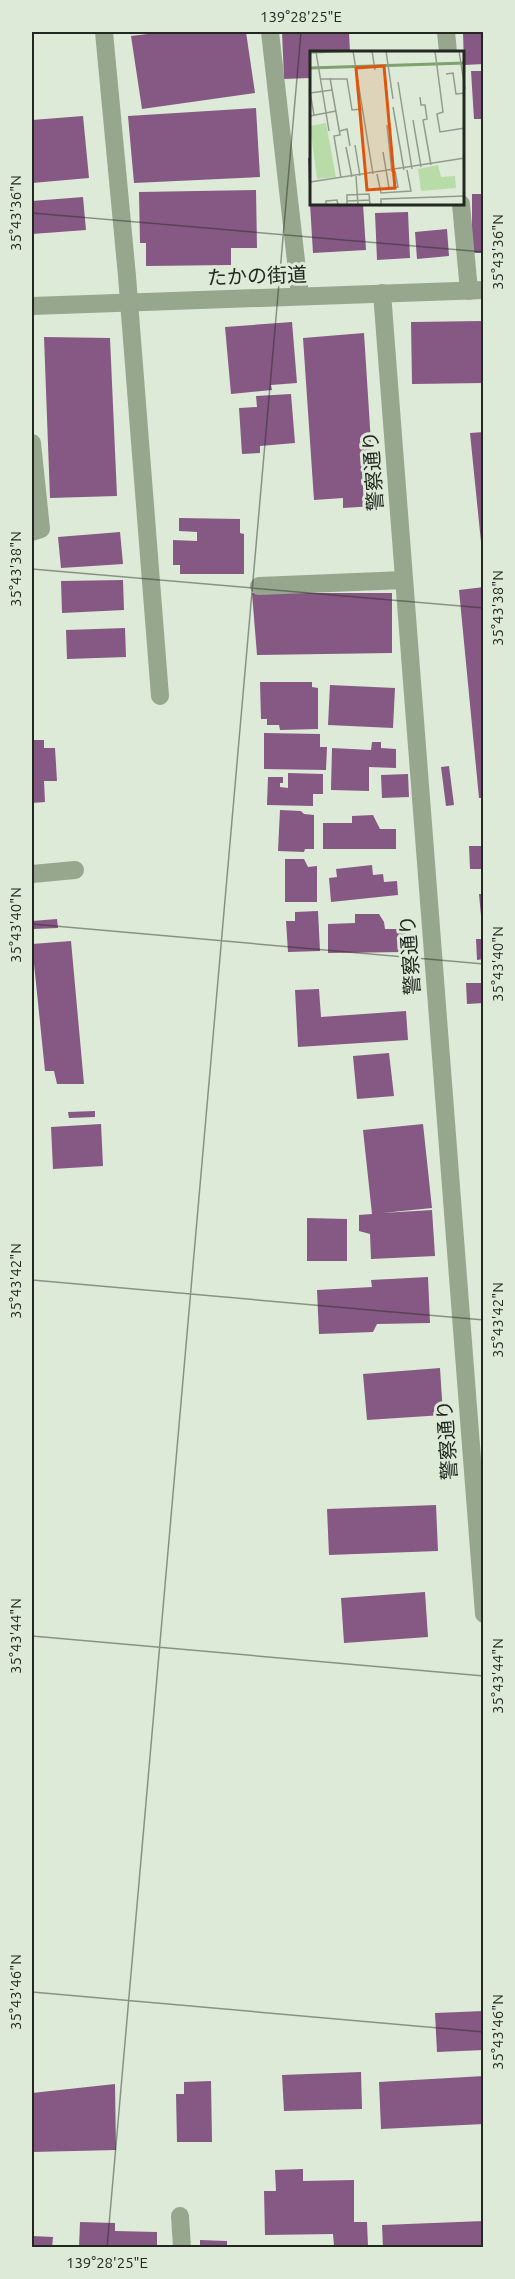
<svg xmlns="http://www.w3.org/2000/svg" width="515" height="2279" font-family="Ubuntu,'Noto Sans JP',sans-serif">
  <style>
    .building { fill: #865884 }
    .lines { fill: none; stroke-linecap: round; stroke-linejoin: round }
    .minor { stroke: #96a78e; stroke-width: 18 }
    .ticks { fill: none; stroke: #222720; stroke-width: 1.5; stroke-opacity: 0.45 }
    .labels { text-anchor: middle; stroke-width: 6; stroke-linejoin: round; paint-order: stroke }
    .street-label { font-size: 20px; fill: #222720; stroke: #ddead8 }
    .inset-river { fill: none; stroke: #7da26b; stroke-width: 3 }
    .inset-road { fill: none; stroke: #929c8e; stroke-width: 1.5 }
    .view { fill: #de560d; fill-opacity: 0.15; stroke: #de560d; stroke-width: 3 }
    .inset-edge { fill: none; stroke: #222720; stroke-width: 3 }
    .neatline { fill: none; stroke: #222720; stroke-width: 2 }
    .ticks-label { font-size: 15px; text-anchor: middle; fill: #222720 }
  </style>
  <rect width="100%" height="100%" fill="#ddead8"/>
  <g class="building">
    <path d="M164,32h82l9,61 -113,16 -11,-73z"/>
    <path d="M282,32h67l1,20h-39v26l-27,1z"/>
    <path d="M463,32h21v32l-20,1z"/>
    <path d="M471,71h13v48h-10z"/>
    <path d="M256,108l4,69 -126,6 -6,-67z"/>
    <path d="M83,116l6,62 -57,5v-63z"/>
    <path d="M308,158h3v26h-2z"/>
    <path d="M256,190l1,58h-26v17l-85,1v-23h-6l-1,-51z"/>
    <rect x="472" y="194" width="12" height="59"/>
    <path d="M83,197l3,33 -54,4v-33z"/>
    <path d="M310,204h53l3,46 -53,3z"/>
    <path d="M408,212l2,46 -33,2 -2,-47z"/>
    <path d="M447,229l2,27 -32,3 -2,-27z"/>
    <path d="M484,321v62l-72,1 -1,-62z"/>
    <path d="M292,322l5,61 -26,2 1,5 -41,4 -6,-67z"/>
    <path d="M364,333l11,173 -32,2v-10l-29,2 -11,-162z"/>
    <path d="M44,337l66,1 7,158 -67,2z"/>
    <path d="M291,394l4,49 -35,3v7l-18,1 -3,-46 18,-1 -1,-11z"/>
    <path d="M484,432v120h-2l-12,-119z"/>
    <path d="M179,518l61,1v14l4,1v40h-64v-9h-7v-25l24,1v-9l-18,-1z"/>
    <path d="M120,532l3,32 -62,4 -3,-31z"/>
    <path d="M123,580l1,30 -62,3 -1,-32z"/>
    <path d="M484,587v211h-5l-20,-208z"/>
    <path d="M252,593h140v60l-135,2z"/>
    <path d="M125,628l1,29 -59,2 -1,-29z"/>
    <path d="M260,682h52v5l6,1v41l-38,1 -1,-5h-12v-6h-6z"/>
    <path d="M330,685l65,3 -2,40 -65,-3z"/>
    <path d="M264,733l56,1v13h7l-1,23 -62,-1z"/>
    <path d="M32,740h12v8h11l2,33h-13l1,21 -13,1z"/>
    <path d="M372,742h9v6l15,1v19l-27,-1v24l-38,-1 1,-42 39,2z"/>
    <path d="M449,766l5,39 -8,1 -5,-39z"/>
    <path d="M288,773l35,1v20h-10v12l-46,-1 1,-28h15v6h-3v4l8,1z"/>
    <path d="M408,774l1,23 -27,1 -1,-23z"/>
    <path d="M280,810l21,1 3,3 10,1v34h-9l-1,3 -26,-1z"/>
    <path d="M373,815l7,14h16v20h-73v-26h29v-7z"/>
    <path d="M469,846h15v23h-14z"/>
    <path d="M285,859h19l4,8 9,-1v36h-32z"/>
    <path d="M372,865l1,10 10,-1 1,8 13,-1 1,14 -67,7 -2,-24 8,-1 -1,-8z"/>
    <path d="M479,894h5v22h-3z"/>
    <path d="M318,911l2,40 -32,1 -2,-31h9v-9z"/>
    <path d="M355,914h24l5,8 1,7h21l1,23 -79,1v-29l27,-1z"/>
    <path d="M57,919l1,9 -25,1 -1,-8z"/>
    <path d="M476,939h8v20l-7,1z"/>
    <path d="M71,941l13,143h-27l-3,-13h-9l-13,-127z"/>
    <path d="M466,983h18v20l-17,1z"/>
    <path d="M319,989l2,28 85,-6 2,29 -110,7 -3,-57z"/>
    <path d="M389,1053l5,43 -37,3 -4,-43z"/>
    <path d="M95,1111v6l-26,1 -1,-6z"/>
    <path d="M101,1124l2,42 -50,3 -2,-42z"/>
    <path d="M423,1124l9,84 -50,5 50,-3 3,46 -64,3 -1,-25 -11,-3v-16l13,-1 -9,-84z"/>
    <path d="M307,1218l40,1v42h-40z"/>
    <path d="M428,1277l2,46 -53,1 -4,8 -54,2 -2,-44 55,-3 -1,-7z"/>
    <path d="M440,1368l3,47 -76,5 -4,-46z"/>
    <path d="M436,1505l2,46 -109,4 -2,-46z"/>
    <path d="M425,1592l3,45 -84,6 -3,-45z"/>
    <path d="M484,2011v39l-47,2 -2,-39z"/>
    <path d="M361,2072l1,37 -78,2 -2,-36z"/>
    <path d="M484,2076v48l-103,5 -2,-47z"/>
    <path d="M211,2081l1,61h-35l-1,-48h8v-12z"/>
    <path d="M115,2084l1,66 -84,2v-59z"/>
    <path d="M303,2169v12l51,-1v42h13l1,24h-34l-1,-12 -68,1 -1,-44h12l-1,-21z"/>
    <path d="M484,2221v27h-101l-1,-23z"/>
    <path d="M80,2222l35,1v8l42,1v16h-78z"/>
    <path d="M32,2236l21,1 -1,11h-20z"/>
    <path d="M200,2240l27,1v7h-27z"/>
  </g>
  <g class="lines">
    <g class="minor">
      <path d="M104,32l23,244 33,420"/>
      <path d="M270,32l30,264"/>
      <path d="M446,32l2,20"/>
      <path d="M461,204l8,87"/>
      <path d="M382,293l102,1321"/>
      <path d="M32,306l452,-16"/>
      <path d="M32,443l9,86 -9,3"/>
      <path d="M259,586l145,-6"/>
      <path d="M32,874l43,-4"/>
      <path d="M180,2216l2,32"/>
    </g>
  </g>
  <path class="ticks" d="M32,213l452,39M32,569l452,39M32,924l452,40M32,1280l452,40M32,1636l452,40M32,1992l452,40M107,2248l194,-2216"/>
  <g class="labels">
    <g class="street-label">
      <text transform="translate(257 276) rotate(-2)" y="7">たかの街道</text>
      <text transform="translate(373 471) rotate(-94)" y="7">警察通り</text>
      <text transform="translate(410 955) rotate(-94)" y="7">警察通り</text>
      <text transform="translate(447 1440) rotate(-94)" y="7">警察通り</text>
    </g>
  </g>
  <g transform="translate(310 51)">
    <rect width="154" height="154" fill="#ddead8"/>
    <path d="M16,72l10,54 -19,2 -7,-53zM128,114l3,12 14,-1 1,12 -35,3 -3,-22z" fill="#b8dca7"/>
    <path class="inset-river" d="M0,17l155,-5"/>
    <path class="inset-road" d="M43,0l20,123M62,0l3,19M76,0l7,48M125,0l8,61 -6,2 3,18 25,-4M149,0l6,38M6,1l13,79M0,2l41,-2M136,23l7,-1 3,21 9,-1M20,27l10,57 -6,1 7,42M10,28h27l5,31 10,-1M88,31l14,87M0,41l4,23M0,42l22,-3M110,46l1,8h4l2,14 -4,1 8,45M83,56l11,63M0,65l26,-5M103,69l8,47M77,74l5,47M30,80l7,-2 3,17M45,94l5,31M36,96l6,30M73,101l6,36 9,-1 -3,-16M67,123l4,19 30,-2 -4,-21M46,125l2,29M0,131l155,-24M37,150l23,-1M16,154v-4l11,-1 1,5M37,154v-10l22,-1 1,11M71,154v-6l84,-3"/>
    <path class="view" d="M74,15l11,122 -28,2 -11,-122z"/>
    <rect width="154" height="154" class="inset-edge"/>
  </g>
  <rect width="515" height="2279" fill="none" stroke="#ddead8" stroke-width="66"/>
  <rect x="33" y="33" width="449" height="2213" class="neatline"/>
  <g class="ticks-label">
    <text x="301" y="22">139°28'25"E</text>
    <text transform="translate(16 213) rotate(-90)" y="5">35°43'36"N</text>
    <text transform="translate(498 252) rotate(-90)" y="5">35°43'36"N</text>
    <text transform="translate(16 569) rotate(-90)" y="5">35°43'38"N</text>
    <text transform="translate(498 608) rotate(-90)" y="5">35°43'38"N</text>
    <text transform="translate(16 925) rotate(-90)" y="5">35°43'40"N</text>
    <text transform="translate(498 964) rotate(-90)" y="5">35°43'40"N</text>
    <text transform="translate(16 1281) rotate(-90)" y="5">35°43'42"N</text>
    <text transform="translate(498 1320) rotate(-90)" y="5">35°43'42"N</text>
    <text transform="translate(16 1636) rotate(-90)" y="5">35°43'44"N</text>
    <text transform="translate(498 1676) rotate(-90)" y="5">35°43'44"N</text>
    <text transform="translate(16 1992) rotate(-90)" y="5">35°43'46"N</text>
    <text transform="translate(498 2032) rotate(-90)" y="5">35°43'46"N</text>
    <text x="107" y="2268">139°28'25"E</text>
  </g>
</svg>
